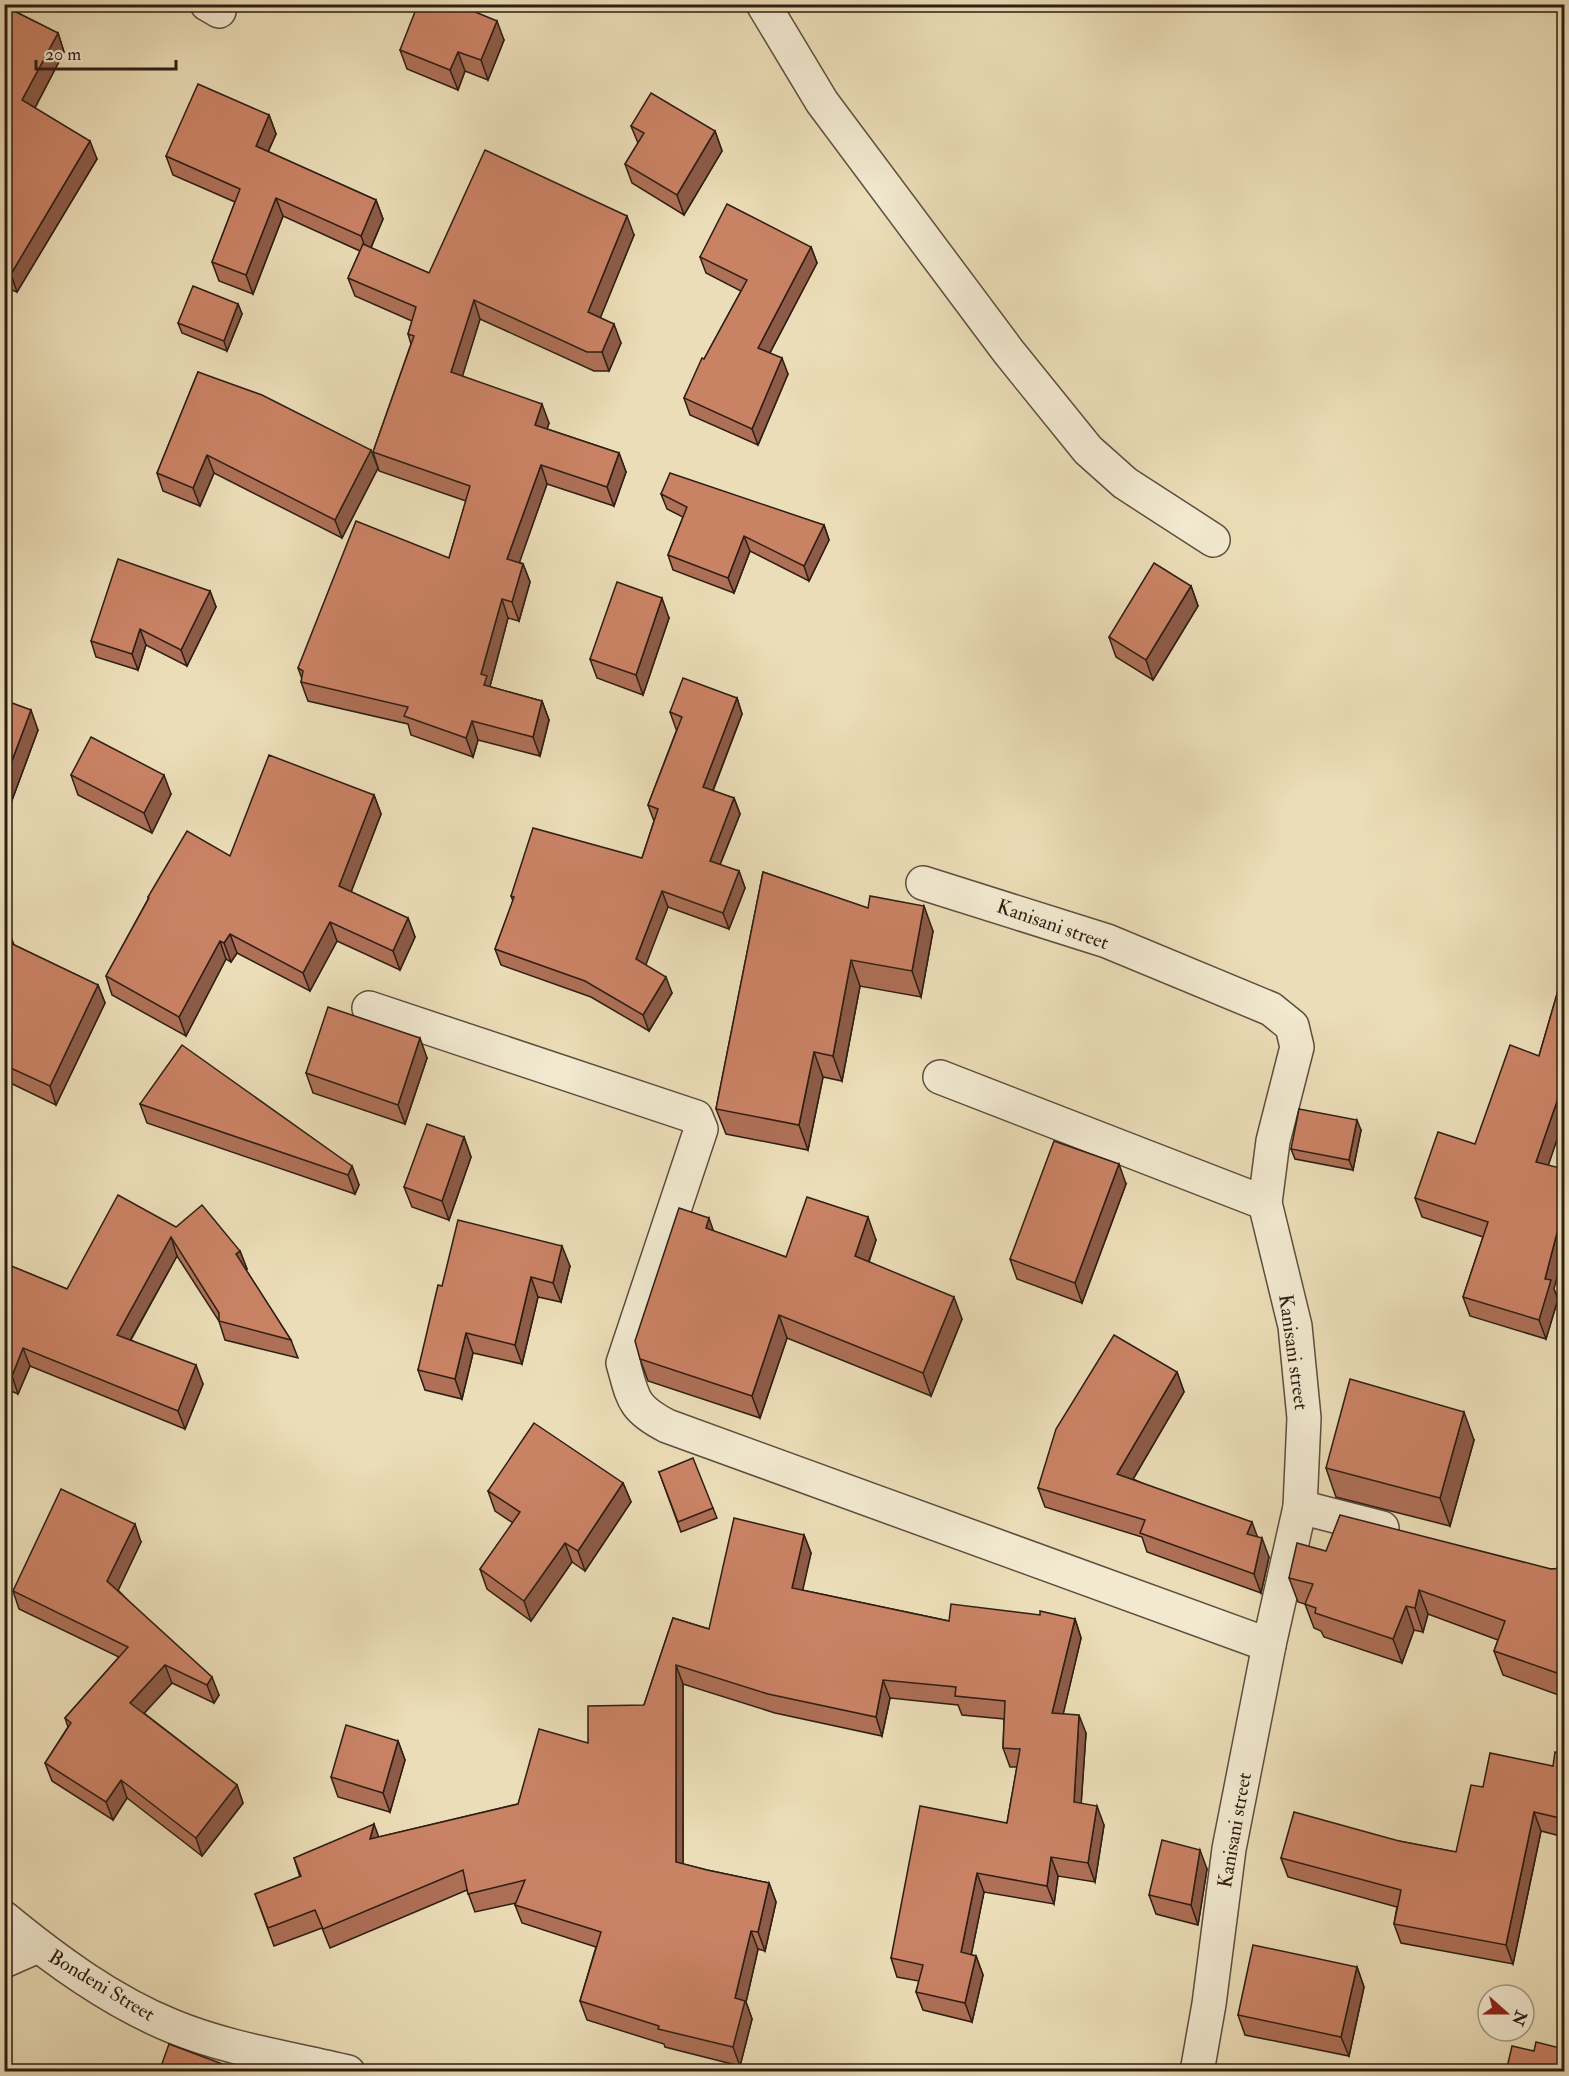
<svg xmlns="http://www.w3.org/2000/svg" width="1569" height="2076" font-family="'IM FELL Double Pica',serif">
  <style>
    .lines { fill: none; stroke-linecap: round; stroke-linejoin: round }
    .minor-casing { stroke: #5d4e3d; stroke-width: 36 }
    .minor { stroke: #f2e9d0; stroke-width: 33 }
    .wall { fill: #ae7057; stroke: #2e1e14; stroke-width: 1.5 }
    .shaded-wall { fill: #8d5b47; stroke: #2e1e14; stroke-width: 1.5 }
    .building { fill: #ca8265; stroke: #2e1e14; stroke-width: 1.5 }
    .labels { text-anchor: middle; stroke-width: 5; stroke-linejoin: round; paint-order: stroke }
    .street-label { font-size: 20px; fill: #2e1e14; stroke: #f2e9d0 }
  </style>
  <rect width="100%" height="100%" fill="#ebddb7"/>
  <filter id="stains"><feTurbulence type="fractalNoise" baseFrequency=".00333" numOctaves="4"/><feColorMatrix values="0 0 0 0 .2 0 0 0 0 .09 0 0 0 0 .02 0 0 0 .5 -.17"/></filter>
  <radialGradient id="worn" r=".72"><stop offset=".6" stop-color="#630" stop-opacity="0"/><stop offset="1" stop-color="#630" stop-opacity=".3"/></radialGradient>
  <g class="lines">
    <g class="minor-casing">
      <g id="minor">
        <path d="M207,4l12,7"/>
        <path d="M763,4l59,98 186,249 80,99 37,33 88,57"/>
        <path d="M923,883l184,58 164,68 21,17 5,21 -24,94 -8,62 30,123 9,92 -4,89 -31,138 -40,204 -20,155 -12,68"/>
        <path d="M369,1008l327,109 5,12 -78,234c10,35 9,45 44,63l602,219"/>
        <path d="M940,1077l325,126"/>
        <path d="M1300,1507l82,21"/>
        <path d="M4,1918c51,42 107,83 168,108 55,23 118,32 176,46"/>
        <path d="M4,1961l34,-15"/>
      </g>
    </g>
    <use href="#minor" class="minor"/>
  </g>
  <g class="wall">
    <path d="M4,6l54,27 6,19 -29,56 62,51 -80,133 -13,-5z"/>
    <path d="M504,40l-16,40 -23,-9 -7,19 -51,-21 -7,-19z"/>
    <path d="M269,115l7,19 -8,18 108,48 7,19 -12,29 58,25 205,-38 -34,83 21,25 -12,28h-15l-114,-52 -18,57 87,47 -2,6 72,24 7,19 -12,34 -67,-22 -28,78 4,2 7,18 -11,39 -11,-3 -18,68 1,1 51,14 7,19 -9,36 -62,-16 -5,17 -62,-22 -3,-11 -100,-23 -7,-19 1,-3 -4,-11 151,-110 17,-57 -87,-30 -6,-19 38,-108 -3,-10 4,-13 -57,-25 -7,-18 12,-27 -77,-35 -30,78 -34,-13 -7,-19 23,-60 -62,-27 -7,-19z"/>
    <path d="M631,126l84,5 7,20 -38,64 -52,-32 -7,-19 13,-21z"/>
    <path d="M811,247l6,16 -47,90 18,21 -30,71 -68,-30 -6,-17 20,-39 37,-68 -35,-18 -6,-16z"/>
    <path d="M238,304l4,10 -15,37 -45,-18 -4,-10z"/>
    <path d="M198,372l180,96 -36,70 -128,-65 -14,33 -37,-15 -6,-18z"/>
    <path d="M661,494l163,31 5,15 -20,41 -59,-30 -16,42 -61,-23 -5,-15 15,-38 -16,-8z"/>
    <path d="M1191,586l7,20 -45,74 -37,-23 -7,-20z"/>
    <path d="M210,591l6,16 -29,59 -41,-21 -8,25 -42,-13 -5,-16z"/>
    <path d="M669,618l-26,77 -46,-17 -7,-19z"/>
    <path d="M737,698l5,16 -29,77 21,7 6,16 -20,51 19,6 6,17 -16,41 -61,-22 -23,58 27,28 -23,38 -58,-34 -90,-32 -6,-16 18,-48 -2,-5 131,-38 12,-37 -6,-16 29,-76h-1l-6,-17z"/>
    <path d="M4,700l34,30 -30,81 -4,-1z"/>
    <path d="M71,775l100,19 -19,39 -74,-38z"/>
    <path d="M374,795l7,19 -30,78 57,26 7,19 -15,33 -63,-29 -27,50 -73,-38 -6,9 -5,-3 -40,77 -74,-41 -6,-19 42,-77v-2l82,-41z"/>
    <path d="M763,872l170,59 -12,66 -61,-11 -18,95 -19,-4 -15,73 -82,-16 -10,-25z"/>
    <path d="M4,930l10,15 84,40 7,18 -49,102 -52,-25z"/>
    <path d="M1564,970v149l-16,46 6,124 4,10 -12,40 -76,-23 -7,-19 20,-60 -61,-20 -7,-19 60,-54 64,-88z"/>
    <path d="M427,1058l-22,66 -92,-31 -7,-20z"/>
    <path d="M140,1104l212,62 7,19 -4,9 -208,-71z"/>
    <path d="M1361,1130l-8,40 -58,-11 -4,-10z"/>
    <path d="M464,1137l7,20 -22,63 -37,-13 -8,-20z"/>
    <path d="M1126,1184l-44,119 -65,-24 -7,-20z"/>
    <path d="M176,1227l64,24 7,18 -1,1 45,70 7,18 -73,-18 -6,-19 -42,-65 -46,84 72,44 -18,45 -155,-63 -12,28 -14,-6v-125l63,26z"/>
    <path d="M713,1231l73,26 90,-17 -7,22 93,57 -31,77 -144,-58 -27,80 -112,-37 -8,-22z"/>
    <path d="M570,1266l-9,36 -23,-5 -16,67 -49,-11 -11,46 -37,-9 -7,-20 24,-84z"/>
    <path d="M1177,1372l7,20 -51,87 124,57 12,21 -8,36 -114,-41 -5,-15 -97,-30 -7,-19z"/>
    <path d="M1474,1440l-24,86 -114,-29 -10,-29z"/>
    <path d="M659,1472l54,36 4,10 -36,14z"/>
    <path d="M623,1483l8,19 -46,69 -13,-9 -41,59 -44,-32 -7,-20 33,-46 -18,-12 -7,-20z"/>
    <path d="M804,1535l7,18 -9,37 147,31 126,-2 6,19 -18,76 23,19 -5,71 23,21 -9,57 -37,-6 -4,28 -70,-12 -13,63 5,1 7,19 -11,47 -49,-12 -7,-18 3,-11 -22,-4 -6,-19 116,-135 10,-56h-7l-7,-19 1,-29 -42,-4 -4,-10 -68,-7 -8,38 -107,-23 -92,-29v180l24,6 62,13 7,19 -11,49 -7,-2 -12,53 6,17 -12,47 -75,-19 -1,-3 -77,-24 -7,-19 16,-54 -74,-24 -7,-18 1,-2 -41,9 -8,-22 -137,58 -8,-20 -48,18 -19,-52 45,-17 -6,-19 85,-21 139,-33 70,-61 56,-38 29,-87 36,11z"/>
    <path d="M141,1542l-23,48 101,105 -5,8 -42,-20 -28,30 93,72 6,18 -41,53 -75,-58 -14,22 -61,-39 -7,-18 23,-36 -3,-9 54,-61 -100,-48 -6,-18z"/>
    <path d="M1326,1551l225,18h13v128l-61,-22 -9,-24 4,-11 -70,-26 -5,18 -9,-2 -12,33 -78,-26 -3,-6 -7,-3 -9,-24 -7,-2 -9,-24z"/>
    <path d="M398,1741l7,19 -15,52 -52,-15 -7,-20z"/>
    <path d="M1564,1754v83l-23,-6 -28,133 -112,-21 -7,-19 3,-17 -109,-30 -7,-19 118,-17 57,11 27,-65 70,-21z"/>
    <path d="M1207,1869l-9,56 -42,-11 -7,-19z"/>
    <path d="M1357,1967l7,20 -15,69 -104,-21 -7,-20z"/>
  </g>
  <g class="shaded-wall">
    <path d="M497,21l7,19 -16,40 -7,-20z"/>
    <path d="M58,33l6,19 -35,67 -7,-19z"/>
    <path d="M458,52l7,19 -7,19 -8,-20z"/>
    <path d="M269,115l7,19 -14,31 -6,-19z"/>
    <path d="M715,131l7,20 -38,64 -7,-20z"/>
    <path d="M90,141l7,18 -80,133 -6,-18z"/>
    <path d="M276,198l7,18 -30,78 -7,-19z"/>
    <path d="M376,200l7,19 -15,35 -7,-18z"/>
    <path d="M627,216l7,19 -39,96 -7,-19z"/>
    <path d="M811,247l6,16 -53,101 -6,-16z"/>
    <path d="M474,300l6,19 -22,72 -7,-19z"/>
    <path d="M238,304l4,10 -15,37 -3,-10z"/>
    <path d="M614,324l7,19 -12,28 -7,-19z"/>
    <path d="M782,358l6,16 -30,71 -6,-16z"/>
    <path d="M542,404l7,19 -7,21 -7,-19z"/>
    <path d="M371,450l7,18 -36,70 -7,-18z"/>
    <path d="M619,453l7,19 -12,34 -7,-19z"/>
    <path d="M207,455l7,18 -14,33 -7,-18z"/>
    <path d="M541,465l6,19 -33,94 -7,-19z"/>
    <path d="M824,525l5,15 -20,41 -5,-15z"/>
    <path d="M744,536l6,15 -16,42 -6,-15z"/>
    <path d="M523,564l7,18 -11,39 -7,-19z"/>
    <path d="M1191,586l7,20 -45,74 -7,-20z"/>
    <path d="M210,591l6,16 -29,59 -6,-16z"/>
    <path d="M662,598l7,20 -26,77 -7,-20z"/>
    <path d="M502,599l6,19 -18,68 4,9 -10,-10 -3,-11z"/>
    <path d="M140,629l6,16 -8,25 -6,-16z"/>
    <path d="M737,698l5,16 -34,89 -5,-16z"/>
    <path d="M542,701l7,19 -9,36 -7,-19z"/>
    <path d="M31,710l7,20 -30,81 -4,-10v-19z"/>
    <path d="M472,721l6,19 -5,17 -7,-19z"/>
    <path d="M164,775l7,19 -19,39 -8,-20z"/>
    <path d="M374,795l7,19 -35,91 -7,-19z"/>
    <path d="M734,798l6,16 -25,63 -5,-16z"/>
    <path d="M739,871l6,17 -16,41 -6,-16z"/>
    <path d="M662,891l6,16 -26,68 -6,-16z"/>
    <path d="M924,906l9,25 -12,66 -9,-26z"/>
    <path d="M408,918l7,19 -15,33 -7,-19z"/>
    <path d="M330,922l7,19 -27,50 -7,-18z"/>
    <path d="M9,932l7,18 -12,-10z"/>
    <path d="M230,934l7,19 -6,9 -7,-19z"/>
    <path d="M220,941l6,18 -40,77 -7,-19z"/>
    <path d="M851,960l9,26 -18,95 -9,-25z"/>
    <path d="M666,977l6,16 -23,38 -6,-16z"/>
    <path d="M98,985l7,18 -49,102 -6,-19z"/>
    <path d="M420,1038l7,20 -22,66 -7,-19z"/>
    <path d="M814,1052l9,25 -15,73 -9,-25z"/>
    <path d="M1564,1081v38l-21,62 -7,-19z"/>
    <path d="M1357,1120l4,10 -8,40 -4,-10z"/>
    <path d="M464,1137l7,20 -22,63 -7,-19z"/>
    <path d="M1119,1164l7,20 -44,119 -7,-20z"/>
    <path d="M352,1166l7,19 -4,9 -7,-19z"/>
    <path d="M1564,1206v45l-10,38 4,10 -12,40 -7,-19 6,-41z"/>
    <path d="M868,1217l8,23 -13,38 -8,-22z"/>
    <path d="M709,1218l8,23 -11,-13z"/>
    <path d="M171,1237l6,19 -54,97 -6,-18z"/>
    <path d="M562,1246l8,20 -9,36 -8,-19z"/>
    <path d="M240,1251l7,18 -5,4 -6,-19z"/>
    <path d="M531,1277l7,20 -16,67 -7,-19z"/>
    <path d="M954,1297l8,22 -31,77 -8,-23z"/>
    <path d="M779,1315l8,23 -27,80 -8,-22z"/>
    <path d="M466,1333l7,20 -11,46 -7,-20z"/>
    <path d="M23,1348l7,18 -12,28 -6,-18z"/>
    <path d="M196,1365l7,19 -18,45 -7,-18z"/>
    <path d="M1177,1372l7,20 -59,101 -8,-19z"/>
    <path d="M1464,1412l10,28 -24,86 -10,-28z"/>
    <path d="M623,1483l8,19 -46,69 -7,-20z"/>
    <path d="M1252,1522l7,19 -12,-7z"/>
    <path d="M135,1524l6,18 -27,57 -7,-18z"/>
    <path d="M804,1535l7,18 -12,54 -7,-19z"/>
    <path d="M1262,1538l7,19 -8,36 -7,-19z"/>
    <path d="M565,1543l7,19 -41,59 -7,-20z"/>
    <path d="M1419,1590l9,24 -5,18 -8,-24z"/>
    <path d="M1406,1606l8,24 -12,33 -9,-24z"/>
    <path d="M1075,1619l6,19 -22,94 -7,-19z"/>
    <path d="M1564,1662v25l-4,-13z"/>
    <path d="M165,1665l7,18 -35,38 -7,-18z"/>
    <path d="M676,1665l7,19v196l-7,-18z"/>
    <path d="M212,1677l7,18 -5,8 -7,-18z"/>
    <path d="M883,1680l7,18 -8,38 -6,-19z"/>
    <path d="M1079,1715l7,18 -6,88 -6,-19z"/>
    <path d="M398,1741l7,19 -15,52 -7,-19z"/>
    <path d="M121,1780l6,18 -14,22 -7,-18z"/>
    <path d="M237,1785l6,18 -41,53 -6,-18z"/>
    <path d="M4,1795l3,6 -3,7z"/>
    <path d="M1097,1806l7,19 -9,57 -7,-19z"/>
    <path d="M1534,1812l7,19 -28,133 -7,-19z"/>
    <path d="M374,1824l7,19 -11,-4z"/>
    <path d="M1200,1850l7,19 -9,56 -7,-20z"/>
    <path d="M1051,1857l7,19 -4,28 -7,-18z"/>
    <path d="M977,1873l7,19 -16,79 -7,-19z"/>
    <path d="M769,1883l7,19 -11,49 -7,-19z"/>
    <path d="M751,1931l7,18 -12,53 6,17 -12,47 -7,-19 2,-49z"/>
    <path d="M976,1956l7,19 -11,47 -7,-19z"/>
    <path d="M1357,1967l7,20 -15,69 -8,-19z"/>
    <path d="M225,2065l2,7h-5z"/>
  </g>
  <g class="building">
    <path d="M418,4h38l41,17 -16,39 -23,-8 -8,18 -50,-20z"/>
    <path d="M4,6l54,27 -36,67 68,41 -79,133 -7,-2z"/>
    <path d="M198,84l71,31 -13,31 120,54 -15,36 -85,-38 -30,77 -34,-13 28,-73 -74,-33z"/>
    <path d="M651,93l64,38 -38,64 -52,-31 19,-31 -13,-7z"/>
    <path d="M485,150l142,66 -39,96 26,12 -12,28h-15l-113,-52 -23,72 91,32 -7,21 84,28 -12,34 -66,-22 -34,94 16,5 -11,38 -10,-3 -21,75 6,2 -3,9 58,16 -9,36 -61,-16 -6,17 -62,-22 4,-9 -107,-25 2,-11 -5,-3 58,-147 93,37 21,-72 -97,-34 41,-116 -6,-2 8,-27 -68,-29 15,-34 66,29z"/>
    <path d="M727,204l84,43 -53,101 24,10 -30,71 -68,-31 18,-40 2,1 43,-79 -47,-23z"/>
    <path d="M193,286l45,18 -14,37 -46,-18z"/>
    <path d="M198,372l64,23 109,55 -36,70 -128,-65 -14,33 -36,-15z"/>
    <path d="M670,473l154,52 -20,41 -60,-30 -16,42 -60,-23 19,-48 -26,-13z"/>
    <path d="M118,559l92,32 -29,59 -41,-21 -8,25 -41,-13z"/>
    <path d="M1154,563l37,23 -45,74 -37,-23z"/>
    <path d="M617,582l45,16 -26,77 -46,-16z"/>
    <path d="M683,678l54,20 -34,89 31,11 -24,63 29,10 -16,42 -61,-22 -26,68 30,18 -23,38 -58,-34 -90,-32 19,-52 -3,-1 22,-68 109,30 16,-49 -10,-4 34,-88 -12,-5z"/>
    <path d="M4,700l27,10 -27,72z"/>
    <path d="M91,737l73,38 -20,38 -73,-38z"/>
    <path d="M269,755l105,40 -35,91 69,32 -15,33 -63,-29 -27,51 -73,-39 -6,9 -4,-2 -41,76 -73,-41 43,-78 -1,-1 39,-66 43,25z"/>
    <path d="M763,872l105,36 2,-12 54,10 -12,65 -61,-11 -18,96 -19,-4 -15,73 -83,-16z"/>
    <path d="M4,930l5,2 -5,8z"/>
    <path d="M4,940l94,45 -48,101 -46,-21z"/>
    <path d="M1564,970v111l-28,81 28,7v37l-19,73 6,1 -12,40 -76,-23 25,-75 -73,-24 23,-66 37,12 35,-99 29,11z"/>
    <path d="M328,1007l92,31 -22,67 -92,-32z"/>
    <path d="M182,1045l170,121 -4,9 -208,-71z"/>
    <path d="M1299,1109l58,11 -8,40 -58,-11z"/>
    <path d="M427,1124l37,13 -22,64 -38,-14z"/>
    <path d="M1054,1141l65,23 -44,119 -65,-24z"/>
    <path d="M118,1195l58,32 26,-22 38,46 -4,3 55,86 -72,-19v-8l-48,-76 -54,98 79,30 -18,46 -155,-63 -11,28 -8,-3v-110l63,26z"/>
    <path d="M807,1197l61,20 -13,39 99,41 -31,76 -144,-58 -27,81 -112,-37 -5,-18 44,-133 30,10 -3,10 80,29z"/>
    <path d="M458,1220l104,26 -9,37 -22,-6 -16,68 -49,-12 -11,46 -37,-9 20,-85 4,1z"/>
    <path d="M1114,1335l63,37 -60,102 135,48 -5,12 15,4 -8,36 -114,-41 5,-13 -107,-32 18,-59z"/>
    <path d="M1350,1379l114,33 -24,86 -114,-30z"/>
    <path d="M534,1423l89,60 -45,68 -13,-8 -41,58 -44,-32 40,-57 -32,-21z"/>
    <path d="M693,1458l20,50 -35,14 -19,-50z"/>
    <path d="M61,1489l74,35 -28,57 105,96 -5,8 -42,-20 -35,38 107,82 -41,53 -75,-58 -15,22 -61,-39 26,-40 -6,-5 63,-71 -115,-56z"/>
    <path d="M1340,1515l211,54 11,-1 2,1v93l-4,12 -66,-23 11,-30 -86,-31 -4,18 -9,-2 -13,33 -78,-26 1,-5 -11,-4 8,-20 -24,-6 8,-35 29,8z"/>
    <path d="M734,1518l70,17 -12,53 157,33 2,-17 89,11v-4l35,8 -23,94 27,2 -5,87 23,4 -9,57 -37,-6 -4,29 -70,-13 -16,79 15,4 -11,47 -49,-11 7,-27 -32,-7 29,-152 87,17 13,-74 -17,-1 2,-47 -50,-5 1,-9 -73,-7 -7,37 -108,-23 -92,-29v197l31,8 62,13 -11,49 -7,-1 -16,67 10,3 -12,46 -75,-18 1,-3 -79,-25 21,-69 -86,-27 10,-25 -57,14 -5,-24 -140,59 -8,-19 -47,18 -13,-34 46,-18 -7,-18 80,-34 -4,15 148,-35 21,-75 49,14v-37l56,-1 29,-87 36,11z"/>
    <path d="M346,1725l52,16 -15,52 -52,-16z"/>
    <path d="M1555,1752l9,2v65l-30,-7 -28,133 -112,-21 7,-34 -120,-32 13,-46 105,29 57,11 15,-67 12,2 7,-34 63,13z"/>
    <path d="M1162,1840l38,10 -9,55 -42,-10z"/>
    <path d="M1253,1945l104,22 -16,70 -103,-22z"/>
    <path d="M1536,2042l28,7v23h-58l6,-26 22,5z"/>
    <path d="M169,2044l56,21 -3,7h-63z"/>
  </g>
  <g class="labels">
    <g class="street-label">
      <text transform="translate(1053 924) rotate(19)" y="7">Kanisani street</text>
      <text transform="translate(1294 1352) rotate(82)" y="7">Kanisani street</text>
      <text transform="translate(1234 1830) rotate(-80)" y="7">Kanisani street</text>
      <text transform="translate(102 1985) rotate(31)" y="7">Bondeni Street</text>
    </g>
  </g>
  <rect width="1569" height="2076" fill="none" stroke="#ebddb7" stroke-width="24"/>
  <rect x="6" y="6" width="1557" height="2064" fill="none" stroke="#2e1e14" stroke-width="3"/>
  <rect x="12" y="12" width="1545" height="2052" fill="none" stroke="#2e1e14" stroke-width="1.5"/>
  <g transform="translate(1506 2013) rotate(111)"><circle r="28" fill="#f2e9d0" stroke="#a49885" stroke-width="1.5"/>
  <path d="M0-4.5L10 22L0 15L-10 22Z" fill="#8f2418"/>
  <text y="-9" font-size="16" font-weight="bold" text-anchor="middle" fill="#2e1e14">N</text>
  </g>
  <path d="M36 60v9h140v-9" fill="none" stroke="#2e1e14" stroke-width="3"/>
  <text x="45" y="60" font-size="18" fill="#2e1e14" stroke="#f2e9d0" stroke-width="4.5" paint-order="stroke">20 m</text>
  <rect width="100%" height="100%" filter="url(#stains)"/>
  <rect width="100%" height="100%" fill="url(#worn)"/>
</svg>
